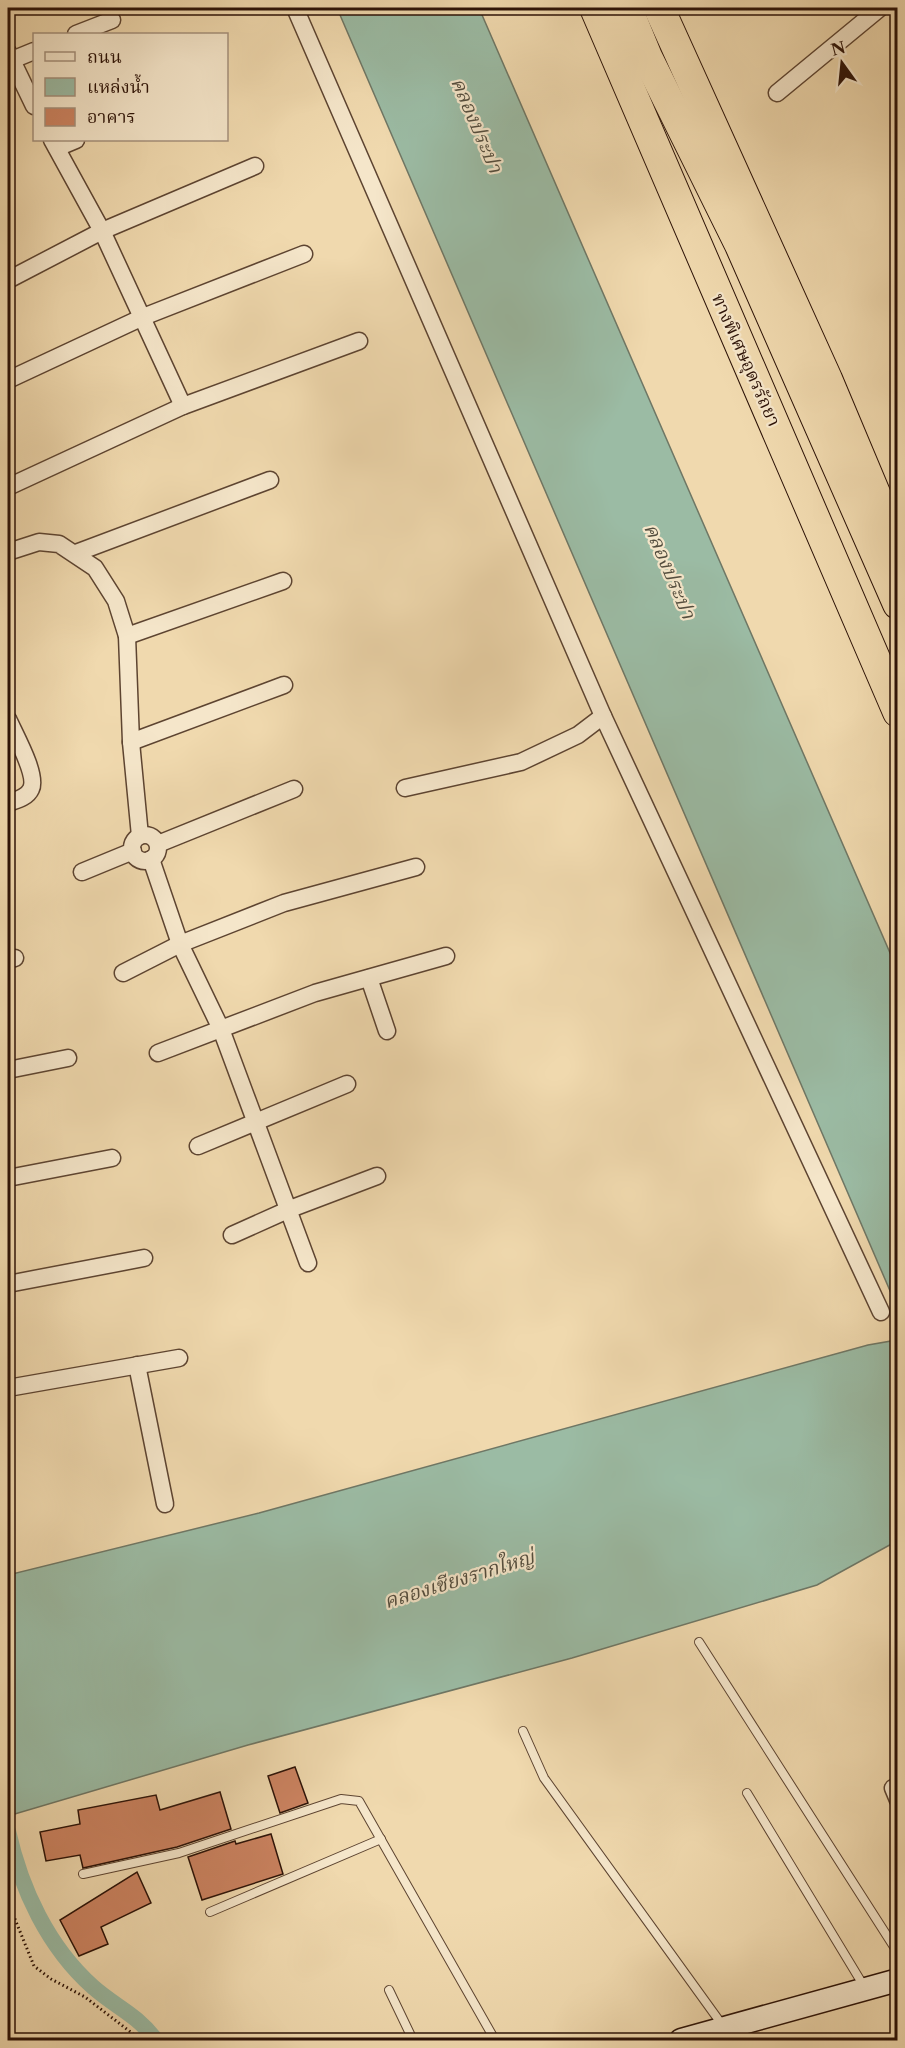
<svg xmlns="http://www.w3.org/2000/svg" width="905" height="2048" font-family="'Libre Caslon Text','Noto Serif Thai',serif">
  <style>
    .water { fill: #9bbba4; stroke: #6f7765; stroke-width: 1.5 }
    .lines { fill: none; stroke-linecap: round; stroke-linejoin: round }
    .canal { stroke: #9bbba4; stroke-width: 16 }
    .building { fill: #cc8361; stroke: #2c1207; stroke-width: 1.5 }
    .lane-casing { stroke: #5d4431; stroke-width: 10 }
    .street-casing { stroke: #5d4431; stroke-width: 19 }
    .secondary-casing { stroke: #2c1207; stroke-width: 25 }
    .highway-casing { stroke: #2c1207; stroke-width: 32 }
    .path { stroke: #2c1207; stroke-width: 3; stroke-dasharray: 1.5 3; stroke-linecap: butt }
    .lane { stroke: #f5e6ca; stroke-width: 8 }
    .street { stroke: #f5e6ca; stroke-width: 16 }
    .secondary { stroke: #f5e6ca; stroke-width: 22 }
    .highway { stroke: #f0d9ae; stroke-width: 30 }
    .labels { text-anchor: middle; stroke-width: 4.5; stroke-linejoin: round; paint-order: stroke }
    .street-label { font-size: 18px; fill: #2c1207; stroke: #f5e6ca }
    .water-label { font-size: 20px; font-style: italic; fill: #534d3e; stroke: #f5e6ca }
  </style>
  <rect width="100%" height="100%" fill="#f0d9ae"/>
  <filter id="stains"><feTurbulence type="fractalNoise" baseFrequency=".00333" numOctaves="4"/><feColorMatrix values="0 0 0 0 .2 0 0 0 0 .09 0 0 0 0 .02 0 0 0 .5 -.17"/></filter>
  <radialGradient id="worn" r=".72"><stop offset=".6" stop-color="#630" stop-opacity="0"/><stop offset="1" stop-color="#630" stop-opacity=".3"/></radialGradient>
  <g class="water">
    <path d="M337,8h142l418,961v338z"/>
    <path d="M897,1340v201l-80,44 -245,73 -324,87 -240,71v-241l251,-62 609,-168z"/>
  </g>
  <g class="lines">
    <path class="canal" d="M8,1831c13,58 40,116 85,156 24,21 42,26 63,53"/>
  </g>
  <g class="building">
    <path d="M295,1767l13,36 -28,10 -12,-37z"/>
    <path d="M220,1792l11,37 -54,18 -94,21 -3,-13 -34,6 -6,-29 40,-8 -2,-14 78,-15 4,15z"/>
    <path d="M271,1834l12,40 -81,26 -14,-43 47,-16 1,3z"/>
    <path d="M137,1872l14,31 -50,24 7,17 -29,12 -19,-36z"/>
  </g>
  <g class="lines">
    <g class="lane-casing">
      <g id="lane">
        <path d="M699,1642l199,311"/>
        <path d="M523,1731l21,47 179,248"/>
        <path d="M747,1793l118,195"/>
        <path d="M83,1874l96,-21 162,-54 18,2 136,239"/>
        <path d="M210,1912l171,-73"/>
        <path d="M389,1990l24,50"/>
      </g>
    </g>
    <g class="street-casing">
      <g id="street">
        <path d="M295,8l308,708 278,596"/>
        <path d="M76,34l36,-14"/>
        <path d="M8,52l26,54"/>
        <path d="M12,60l22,-9"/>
        <path d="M777,93l103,-85"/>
        <path d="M52,140l50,91 81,175"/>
        <path d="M57,148l19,-8"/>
        <path d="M8,280l94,-49 153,-65"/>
        <path d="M8,380l135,-63 161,-63"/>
        <path d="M8,487l175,-81 176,-65"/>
        <path d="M8,552l31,-10 20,2 36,24 21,33 11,35 4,106 9,94"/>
        <path d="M76,553l194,-73"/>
        <path d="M127,636l156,-55"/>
        <path d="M8,719c6,14 30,56 23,70 -4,9 -15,11 -23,14"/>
        <path d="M131,742l153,-57"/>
        <path d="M405,788l116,-26 57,-27 25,-19"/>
        <circle cx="145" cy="848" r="13"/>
        <path d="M158,844l136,-55"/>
        <path d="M151,859l29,85 41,85 87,234"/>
        <path d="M82,872l51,-21"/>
        <path d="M8,959l7,-1"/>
        <path d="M123,973l57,-29 104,-41 132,-36"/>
        <path d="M369,978l18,53"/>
        <path d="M158,1053l157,-60 131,-37"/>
        <path d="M8,1070l60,-12"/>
        <path d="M198,1146l149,-62"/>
        <path d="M8,1178l104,-20"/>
        <path d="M232,1235l58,-26 87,-33"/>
        <path d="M8,1284l136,-26"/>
        <path d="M137,1365l28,139"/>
        <path d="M8,1388l171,-30"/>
        <path d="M893,1788l5,12"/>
      </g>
    </g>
    <g class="secondary-casing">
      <path id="secondary" d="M681,2040l217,-60"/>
    </g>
    <g class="highway-casing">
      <g id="highway">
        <path d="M595,8l303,704"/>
        <path d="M627,8l20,49 93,188 158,359"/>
        <path d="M659,8l168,371 71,169"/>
      </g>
    </g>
    <path class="path" d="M8,1902l26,64 17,13 34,18 56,43"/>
    <use href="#lane" class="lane"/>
    <use href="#street" class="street"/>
    <use href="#secondary" class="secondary"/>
    <use href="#highway" class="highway"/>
  </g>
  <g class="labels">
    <g class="street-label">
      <text transform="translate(746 360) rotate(66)" y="6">ทางพิเศษอุดรรัถยา</text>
    </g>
    <g class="water-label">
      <text transform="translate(477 125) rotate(67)" y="7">คลองประปา</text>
      <text transform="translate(670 571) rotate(67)" y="7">คลองประปา</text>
      <text transform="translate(459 1579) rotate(-17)" y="7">คลองเชียงรากใหญ่</text>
    </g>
  </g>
  <rect width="905" height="2048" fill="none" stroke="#f0d9ae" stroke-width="30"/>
  <rect x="9" y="9" width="887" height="2030" fill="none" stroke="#2c1207" stroke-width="3"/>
  <rect x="15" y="15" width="875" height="2018" fill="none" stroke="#2c1207" stroke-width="1.5"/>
  <rect x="33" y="33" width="195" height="108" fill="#f5e6ca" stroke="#a5917c" stroke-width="1.5"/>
  <rect x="45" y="52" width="30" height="9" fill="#f5e6ca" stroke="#a5917c" stroke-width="1.5"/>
  <text x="87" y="63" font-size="18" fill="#2c1207">ถนน</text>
  <rect x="45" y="78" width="30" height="18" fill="#9bbba4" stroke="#a5917c" stroke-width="1.5"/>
  <text x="87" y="93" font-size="18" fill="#2c1207">แหล่งน้ำ</text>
  <rect x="45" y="108" width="30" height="18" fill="#cc8361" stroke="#a5917c" stroke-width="1.5"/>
  <text x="87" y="123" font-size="18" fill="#2c1207">อาคาร</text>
  <g transform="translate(842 63) rotate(345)" stroke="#f5e6ca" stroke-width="4.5" paint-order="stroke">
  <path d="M0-4.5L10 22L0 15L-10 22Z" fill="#2c1207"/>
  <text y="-9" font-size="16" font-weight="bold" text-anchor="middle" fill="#2c1207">N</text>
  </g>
  <rect width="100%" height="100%" filter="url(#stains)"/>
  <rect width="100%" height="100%" fill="url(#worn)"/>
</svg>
